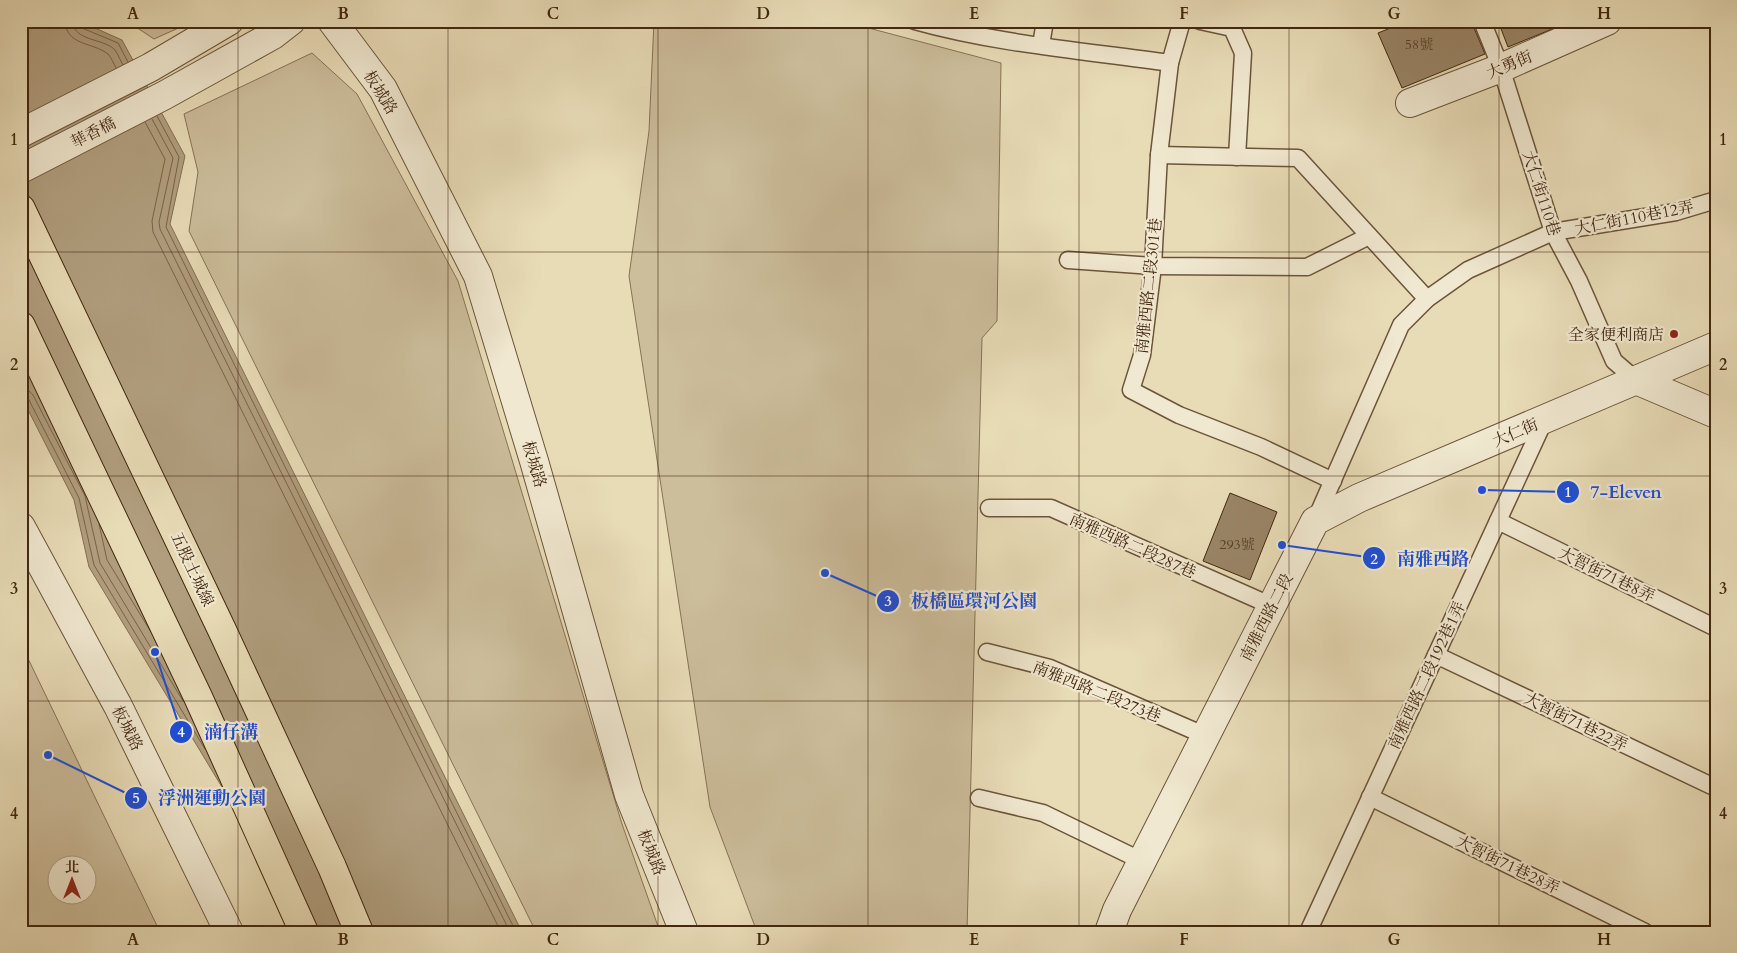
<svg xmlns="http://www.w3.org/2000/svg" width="1737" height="953" font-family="Cardo,'Noto Serif TC',serif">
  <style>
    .green { fill: #ccbd9b; stroke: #887256; fill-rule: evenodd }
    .water { fill: #b09e7e; stroke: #846e52 }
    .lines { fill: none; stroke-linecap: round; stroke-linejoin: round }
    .shore { stroke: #7a6247; stroke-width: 1 }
    .building { fill: #998567; stroke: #432710 }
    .service-casing { stroke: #6c543a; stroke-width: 19 }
    .minor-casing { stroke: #6c543a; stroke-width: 30 }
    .tertiary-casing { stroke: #6c543a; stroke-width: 30 }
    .trunk-casing { stroke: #432710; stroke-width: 30 }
    .service { stroke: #f0e8d0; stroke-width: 16 }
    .minor { stroke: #f0e8d0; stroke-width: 28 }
    .tertiary { stroke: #f0e8d0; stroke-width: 28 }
    .trunk { stroke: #e8dcb7; stroke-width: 28 }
    .grid { fill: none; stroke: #432710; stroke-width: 1; stroke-opacity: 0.55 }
    .poi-dot { fill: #8f2418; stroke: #f0e8d0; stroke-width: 2 }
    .labels { text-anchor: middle; stroke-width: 4.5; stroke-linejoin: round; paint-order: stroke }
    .number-label { font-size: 14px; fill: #583e26 }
    .street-label { font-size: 16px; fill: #432710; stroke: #f0e8d0 }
    .poi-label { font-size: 16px; fill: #432710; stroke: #f0e8d0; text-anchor: end }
    .leader { fill: none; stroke: #1d4ed8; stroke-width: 2 }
    .callout-dot { fill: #1d4ed8; stroke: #f0e8d0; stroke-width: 2 }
    .mark-label { font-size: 15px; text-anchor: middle; font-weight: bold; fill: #fff }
    .callout-label { font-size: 18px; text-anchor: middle; font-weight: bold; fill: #1d4ed8; stroke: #f0e8d0; stroke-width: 4.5; stroke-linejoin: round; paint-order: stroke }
    .neatline { fill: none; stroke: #432710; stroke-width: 2 }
    .grid-label { font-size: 16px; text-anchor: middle; font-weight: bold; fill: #432710 }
  </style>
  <rect width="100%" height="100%" fill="#e8dcb7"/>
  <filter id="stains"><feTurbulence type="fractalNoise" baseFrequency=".004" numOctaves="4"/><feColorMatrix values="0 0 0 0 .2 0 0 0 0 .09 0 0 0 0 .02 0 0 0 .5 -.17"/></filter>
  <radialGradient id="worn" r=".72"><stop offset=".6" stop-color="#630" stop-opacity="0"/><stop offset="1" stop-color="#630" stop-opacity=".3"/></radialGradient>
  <g class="green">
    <path d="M124,21h70l-40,18 -24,-16z"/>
    <path d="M654,21h188l159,42 -4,258 -15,17 -15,594h-210l-47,-125 -81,-531 20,-145z"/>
    <path d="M312,53l45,41 101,187 164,543 38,108h-124l-347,-701 9,-59 -14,-58z"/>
    <path d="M21,644l139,288h-139zM58,866h30v30h-30z"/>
  </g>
  <path class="water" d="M21,21h58l43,19 63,116 -15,68 352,708h-221l-73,-135 -139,-230 -15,-67 -53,-104z"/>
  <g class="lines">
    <g class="shore">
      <path d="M65,21c1,25 28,21 43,33 3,3 6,10 8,14"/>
      <path d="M72,21c2,21 32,17 43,29 3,4 5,10 8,15"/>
      <path d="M79,21l3,7 36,15 10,19"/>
      <path d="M157,116l22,41 -13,70 350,705"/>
      <path d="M152,119l21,39 -14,64 1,7 350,703"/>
      <path d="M145,122l20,37 -13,62 1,11 348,700"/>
      <path d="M21,389l7,1 5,5 52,101 15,67 83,138"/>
      <path d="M21,395l7,3 51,100 15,67 111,184"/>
      <path d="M99,524l8,36 44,72"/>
    </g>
  </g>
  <g class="building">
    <path d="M1408,21h63l14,33 -83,34 -24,-55z"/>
    <path d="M1498,21h74l-64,26z"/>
    <path d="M1230,493l47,19 -27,68 -47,-19z"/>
  </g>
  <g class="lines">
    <g class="service-casing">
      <g id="service">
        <path d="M915,21c82,23 171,30 255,42"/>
        <path d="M1182,21l-12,42 -11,92 -6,111 -11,89 -11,35 48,25 82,32 72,34"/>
        <path d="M1200,21l32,7 11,25 -6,104"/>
        <path d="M1482,21l19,47 52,164 26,49 35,80 22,19"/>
        <path d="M1041,45l4,-24"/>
        <path d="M1159,155l139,3 129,141"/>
        <path d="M1068,260l85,6 154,1 62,-31"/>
        <path d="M989,508h62l221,98"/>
        <path d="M1315,521l86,-196 26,-26 41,-29 85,-38 123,-20 40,-12"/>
        <path d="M1498,521l218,107"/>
        <path d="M987,652l63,16 156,68"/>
        <path d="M1436,655l280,133"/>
        <path d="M1370,797l275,135"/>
        <path d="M979,798l64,15 99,48"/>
        <path d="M1308,932l237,-513"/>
      </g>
    </g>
    <g class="minor-casing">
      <g id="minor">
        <path d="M1410,103l91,-35 106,-47"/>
        <path d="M1636,380l80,34"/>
        <path d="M1109,932l8,-22 198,-389 44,-23 357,-152"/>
      </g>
    </g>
    <g class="tertiary-casing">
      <g id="tertiary">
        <path d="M332,21l51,68 95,187 56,185 95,334 55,137"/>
        <path d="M21,133l130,-66 78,-46"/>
        <path d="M21,169l144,-74 108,-60 18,-14"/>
        <path d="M21,527l97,179 111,226"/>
      </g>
    </g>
    <g class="trunk-casing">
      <g id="trunk">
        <path d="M21,209l201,421 110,237 27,65"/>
        <path d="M21,326l177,371 106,235"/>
      </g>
    </g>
    <use href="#service" class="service"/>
    <use href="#minor" class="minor"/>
    <use href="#tertiary" class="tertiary"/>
    <use href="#trunk" class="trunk"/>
  </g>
  <path class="grid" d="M238,21v911M448,21v911M658,21v911M868,21v911M1079,21v911M1289,21v911M1499,21v911M21,252h1695M21,476h1695M21,701h1695"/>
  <circle class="poi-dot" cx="1674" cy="334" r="5"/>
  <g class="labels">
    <g class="number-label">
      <text x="1419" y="49">58號</text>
      <text x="1237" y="549">293號</text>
    </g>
    <g class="street-label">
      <text transform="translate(1509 64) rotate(-23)" y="6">大勇街</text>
      <text transform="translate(381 92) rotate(58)" y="6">板城路</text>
      <text transform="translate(93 132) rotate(-27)" y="6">華香橋</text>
      <text transform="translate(1542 193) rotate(72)" y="6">大仁街110巷</text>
      <text transform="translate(1634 217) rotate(-11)" y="6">大仁街110巷12弄</text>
      <text transform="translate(1148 286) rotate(-84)" y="6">南雅西路二段301巷</text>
      <text transform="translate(1515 432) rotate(-23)" y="6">大仁街</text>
      <text transform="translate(535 464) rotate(74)" y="6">板城路</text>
      <text transform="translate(1133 545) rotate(24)" y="6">南雅西路二段287巷</text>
      <text transform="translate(193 569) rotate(65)" y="6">五股土城線</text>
      <text transform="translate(1607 574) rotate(26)" y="6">大智街71巷8弄</text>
      <text transform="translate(1266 617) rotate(-63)" y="6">南雅西路二段</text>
      <text transform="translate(1426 675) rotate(-65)" y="6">南雅西路二段192巷1弄</text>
      <text transform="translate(1097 691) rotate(22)" y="6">南雅西路二段273巷</text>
      <text transform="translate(1576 721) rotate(26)" y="6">大智街71巷22弄</text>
      <text transform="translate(128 728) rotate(63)" y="6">板城路</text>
      <text transform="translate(652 852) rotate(68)" y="6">板城路</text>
      <text transform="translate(1508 864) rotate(26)" y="6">大智街71巷28弄</text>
    </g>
    <g class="poi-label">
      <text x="1664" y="340">全家便利商店</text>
    </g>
  </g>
  <path class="leader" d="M1482 490L1568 492M1282 545L1374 558M825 573L888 601M155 652L181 732M48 755L136 798"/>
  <g class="callout-dot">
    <circle cx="1482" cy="490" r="5"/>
    <circle cx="1282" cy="545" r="5"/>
    <circle cx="825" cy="573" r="5"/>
    <circle cx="155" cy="652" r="5"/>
    <circle cx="48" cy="755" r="5"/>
    <circle cx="1568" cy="492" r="12"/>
    <circle cx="1374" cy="558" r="12"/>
    <circle cx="888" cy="601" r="12"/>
    <circle cx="181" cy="732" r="12"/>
    <circle cx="136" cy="798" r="12"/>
  </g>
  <g class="mark-label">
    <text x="1568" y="497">1</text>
    <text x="1374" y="564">2</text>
    <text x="888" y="606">3</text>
    <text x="181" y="737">4</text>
    <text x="136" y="803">5</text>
  </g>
  <g class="callout-label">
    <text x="1626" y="498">7-Eleven</text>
    <text x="1433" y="565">南雅西路</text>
    <text x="974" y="607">板橋區環河公園</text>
    <text x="231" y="738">湳仔溝</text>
    <text x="212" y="804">浮洲運動公園</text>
  </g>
  <rect width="1737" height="953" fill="none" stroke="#e8dcb7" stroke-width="55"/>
  <g transform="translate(72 880)"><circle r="24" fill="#f0e8d0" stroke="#ab9b83"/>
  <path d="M0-4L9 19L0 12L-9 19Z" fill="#8f2418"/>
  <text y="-8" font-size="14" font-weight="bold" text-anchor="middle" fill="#432710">北</text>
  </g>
  <rect x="28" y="28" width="1682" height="898" class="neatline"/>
  <g class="grid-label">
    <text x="133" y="19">A</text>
    <text x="343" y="19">B</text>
    <text x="553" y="19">C</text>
    <text x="763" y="19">D</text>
    <text x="974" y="19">E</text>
    <text x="1184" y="19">F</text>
    <text x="1394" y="19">G</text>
    <text x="1604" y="19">H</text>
    <text x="14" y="145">1</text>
    <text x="1723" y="145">1</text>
    <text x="14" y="370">2</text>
    <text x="1723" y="370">2</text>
    <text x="14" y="594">3</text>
    <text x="1723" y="594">3</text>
    <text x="14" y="819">4</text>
    <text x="1723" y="819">4</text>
    <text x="133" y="945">A</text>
    <text x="343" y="945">B</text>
    <text x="553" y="945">C</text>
    <text x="763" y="945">D</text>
    <text x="974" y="945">E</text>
    <text x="1184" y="945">F</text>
    <text x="1394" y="945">G</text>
    <text x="1604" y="945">H</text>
  </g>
  <rect width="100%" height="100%" filter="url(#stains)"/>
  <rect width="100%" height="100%" fill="url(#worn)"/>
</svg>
